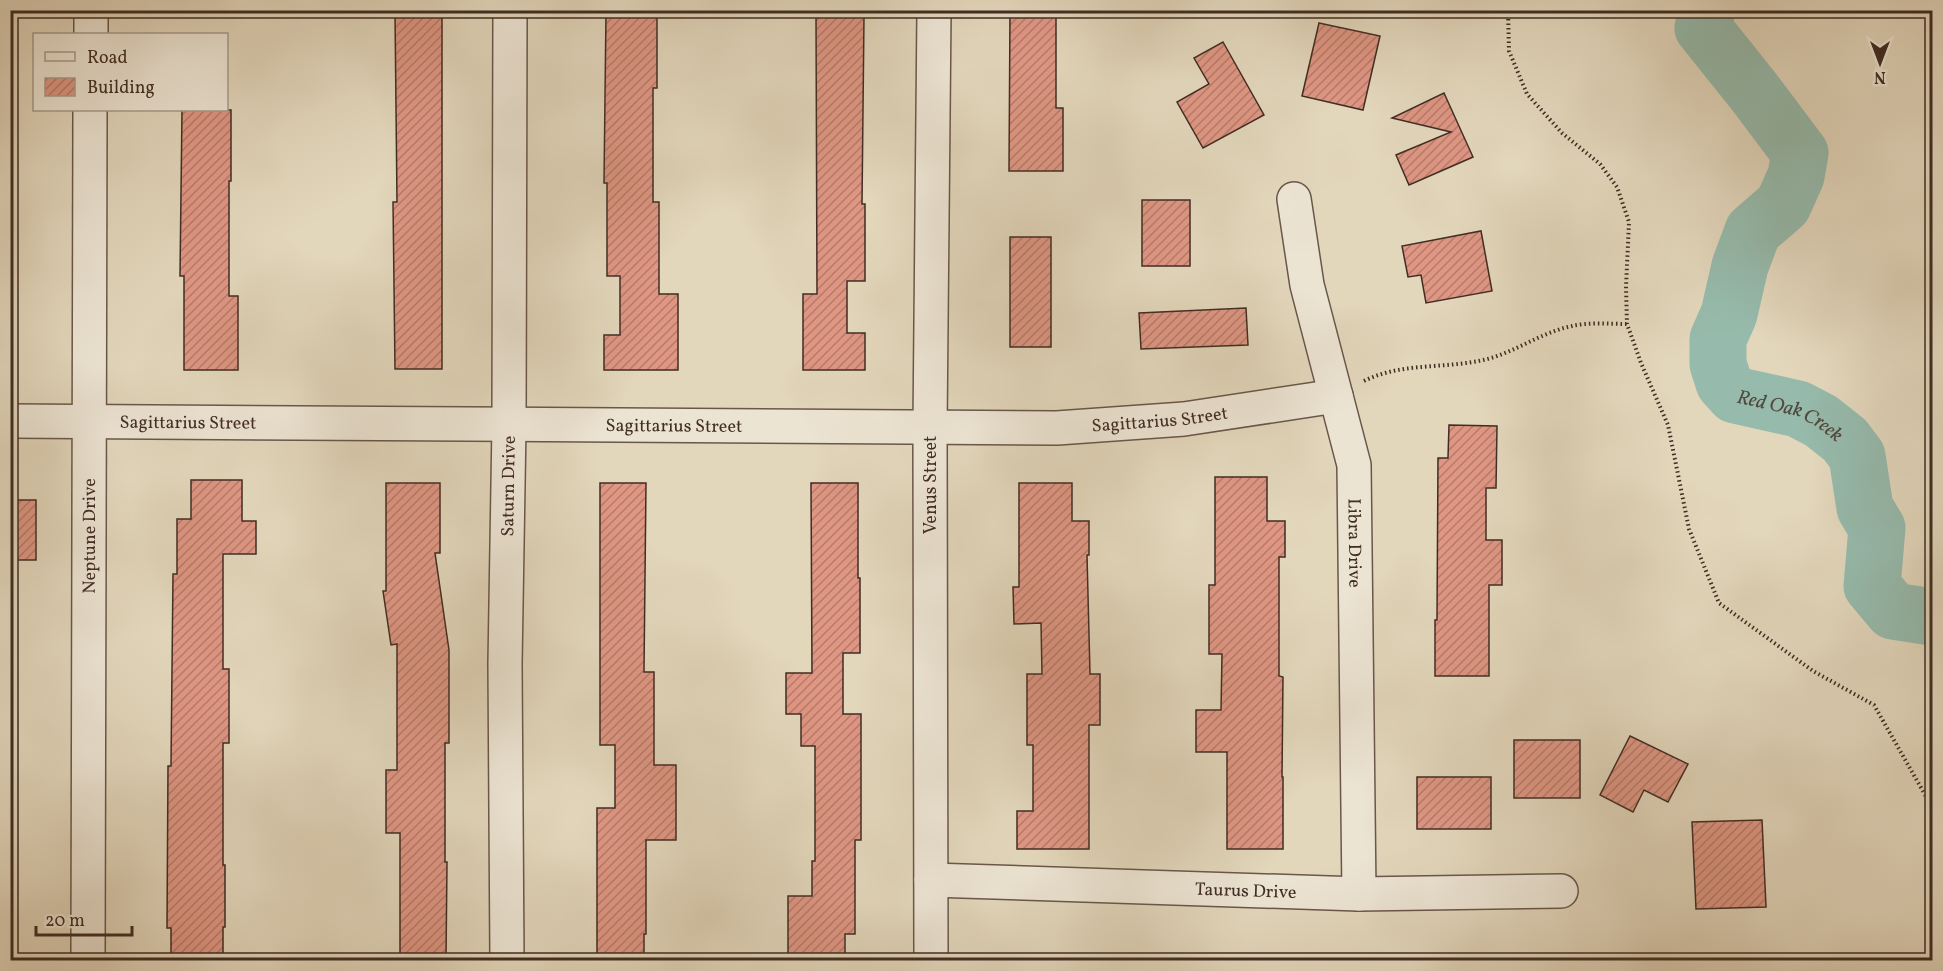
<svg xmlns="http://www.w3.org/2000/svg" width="1943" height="971" font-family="Vollkorn,serif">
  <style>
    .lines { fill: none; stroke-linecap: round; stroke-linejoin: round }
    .river { stroke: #96baab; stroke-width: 57 }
    .building { fill: url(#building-hatch); stroke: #412d24; stroke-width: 1.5 }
    .minor-casing { stroke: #69574a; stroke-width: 36 }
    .path { stroke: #412d24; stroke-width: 4; stroke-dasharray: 1.5 3; stroke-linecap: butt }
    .minor { stroke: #ece4d3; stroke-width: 33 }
    .labels { text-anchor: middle; stroke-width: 4.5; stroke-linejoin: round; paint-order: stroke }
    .street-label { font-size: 18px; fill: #412d24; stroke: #ece4d3 }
    .water-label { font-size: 20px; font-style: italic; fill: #52493f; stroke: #ece4d3 }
  </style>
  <defs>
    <pattern id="building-hatch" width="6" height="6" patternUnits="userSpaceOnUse" patternTransform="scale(1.5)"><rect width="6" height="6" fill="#df9683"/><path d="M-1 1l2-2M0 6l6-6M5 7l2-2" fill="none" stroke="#b67b6b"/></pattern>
  </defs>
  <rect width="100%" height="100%" fill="#e2d6bb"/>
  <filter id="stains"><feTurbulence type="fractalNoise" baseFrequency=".00333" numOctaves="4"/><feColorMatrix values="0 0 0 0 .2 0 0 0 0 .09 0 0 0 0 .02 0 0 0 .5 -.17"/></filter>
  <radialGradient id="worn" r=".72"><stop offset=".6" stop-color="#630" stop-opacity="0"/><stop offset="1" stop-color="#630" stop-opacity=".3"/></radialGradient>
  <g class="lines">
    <path class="river" id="s1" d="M1707,10l-4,18 52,65 45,60 -4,23 -13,29 -30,26 -13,35 -11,48 -11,25v25l6,19 11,12 63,14 23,12 24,19 12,16 8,52 12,20 -5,58 21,25 39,6"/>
  </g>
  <g class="building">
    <path d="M1010,10h46v98h7v63h-54z"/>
    <path d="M395,12h47v357h-47l-2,-167h4z"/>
    <path d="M606,12h51v76h-4v114h6v92h19v76h-74v-35h16v-59h-13v-93h-3z"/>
    <path d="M816,16h48l-2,188h3v77h-18v52h18v37h-62v-76h14z"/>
    <path d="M1319,23l61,13 -17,74 -61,-14z"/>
    <path d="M1223,42l41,73 -61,33 -26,-46 32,-18 -15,-26z"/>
    <path d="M1444,93l29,64 -64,28 -13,-30 55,-23 -59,-14z"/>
    <path d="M182,110h49v71h-2v115h9v74h-54v-94h-4z"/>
    <rect x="1142" y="200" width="48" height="66"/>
    <path d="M1481,231l11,60 -66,12 -5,-28 -13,2 -6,-31z"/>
    <rect x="1010" y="237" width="41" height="110"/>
    <path d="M1246,308l2,37 -107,4 -2,-36z"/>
    <path d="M1449,425l48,1 -1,62h-10v52h16v45h-13v91h-54v-56h2l1,-162h10z"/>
    <path d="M1215,477h52v44h18v36h-6v119l4,1 -1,100h1v72h-56v-97h-31v-42h25l1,-56h-13v-69h6z"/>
    <path d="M191,480h51v41h14v33h-33v115h6v74h-6v122h2v62h-2v33h-52v-32h-4l1,-162h3l2,-192h4v-55h14z"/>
    <path d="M386,483h54v70h-5l14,97v93h-4v119h2l-1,98h-46v-127h-14v-63h11v-126l-6,1 -8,-54h3z"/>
    <path d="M600,483h46l-2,189h10v93h22v75h-30v94h-2v26h-47v-152h18v-63h-15z"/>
    <path d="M811,483h47v95h2v75h-17v61h18v126h-6v94h-10v26h-57v-64h24v-35h3v-115h-14v-32h-15v-41h26z"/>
    <path d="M1019,483h53v38h17v34h-2l3,119h10v51h-11v124h-72v-38h16v-66h-6v-71h15l-1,-51 -27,1 -1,-37h6z"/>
    <rect x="10" y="500" width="26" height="60"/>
    <path d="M1630,736l58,28 -20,38 -24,-12 -11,22 -33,-17z"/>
    <rect x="1514" y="740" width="66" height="58"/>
    <rect x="1417" y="777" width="74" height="52"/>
    <path d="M1762,820l4,87 -70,2 -4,-87z"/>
  </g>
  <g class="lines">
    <g class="minor-casing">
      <g id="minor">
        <path d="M91,34v-24"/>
        <path id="s2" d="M1294,199l13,86 47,180 5,429"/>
        <path id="s3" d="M10,421l1047,7 127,-9 152,-23"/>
        <path id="s4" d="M931,880l428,14 202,-3"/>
        <path id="s5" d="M88,960l2,-850"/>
        <path id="s6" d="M507,960l-2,-296 4,-239 1,-415"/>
        <path d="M931,960l-1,-533 4,-417"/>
      </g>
    </g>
    <g class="path">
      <path d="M1508,10l1,41 18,43 35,39 38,31 17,23 12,35 -3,65 1,37 14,39 27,62 21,104 30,74 94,68 61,34 58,102"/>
      <path d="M1364,381c40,-20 85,-11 127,-23 27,-8 52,-26 81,-32 17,-4 38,-2 55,-2"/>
    </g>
    <use href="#minor" class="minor"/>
  </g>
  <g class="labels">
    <g class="street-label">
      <text dy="6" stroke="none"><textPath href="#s3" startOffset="1150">Sagittarius Street</textPath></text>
      <text dy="6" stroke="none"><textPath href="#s3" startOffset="178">Sagittarius Street</textPath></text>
      <text dy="6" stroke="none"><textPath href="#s3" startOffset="664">Sagittarius Street</textPath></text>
      <text transform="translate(930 485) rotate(-90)" y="6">Venus Street</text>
      <text dy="6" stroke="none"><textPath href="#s6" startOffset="474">Saturn Drive</textPath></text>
      <text dy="6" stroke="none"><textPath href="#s5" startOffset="424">Neptune Drive</textPath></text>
      <text dy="6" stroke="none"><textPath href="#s2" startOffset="351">Libra Drive</textPath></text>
      <text dy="6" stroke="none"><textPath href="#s4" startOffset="315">Taurus Drive</textPath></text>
    </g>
    <g class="water-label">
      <text dy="7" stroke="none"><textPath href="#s1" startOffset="506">Red Oak Creek</textPath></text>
    </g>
  </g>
  <rect width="1943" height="971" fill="none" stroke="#e2d6bb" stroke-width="36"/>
  <rect x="12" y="12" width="1919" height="947" fill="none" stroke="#412d24" stroke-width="3"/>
  <rect x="18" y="18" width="1907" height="935" fill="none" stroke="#412d24" stroke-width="1.5"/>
  <rect x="33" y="33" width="195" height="78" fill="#ece4d3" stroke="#a89b8d" stroke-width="1.5"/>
  <rect x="45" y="52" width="30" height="9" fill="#ece4d3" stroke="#a89b8d" stroke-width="1.5"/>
  <text x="87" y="63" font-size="18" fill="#412d24">Road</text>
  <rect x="45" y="78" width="30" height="18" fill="url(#building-hatch)" stroke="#a89b8d" stroke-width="1.5"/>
  <text x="87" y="93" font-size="18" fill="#412d24">Building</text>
  <g transform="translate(1880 63) rotate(180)" stroke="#ece4d3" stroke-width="4.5" paint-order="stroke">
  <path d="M0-4.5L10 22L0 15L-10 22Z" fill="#412d24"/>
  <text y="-9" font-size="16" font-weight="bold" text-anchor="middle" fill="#412d24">N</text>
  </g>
  <path d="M36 926v9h96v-9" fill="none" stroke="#412d24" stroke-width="3"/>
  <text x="45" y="926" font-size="18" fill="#412d24" stroke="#ece4d3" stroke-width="4.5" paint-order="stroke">20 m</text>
  <rect width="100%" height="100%" filter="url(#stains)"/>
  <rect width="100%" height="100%" fill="url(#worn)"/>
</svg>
